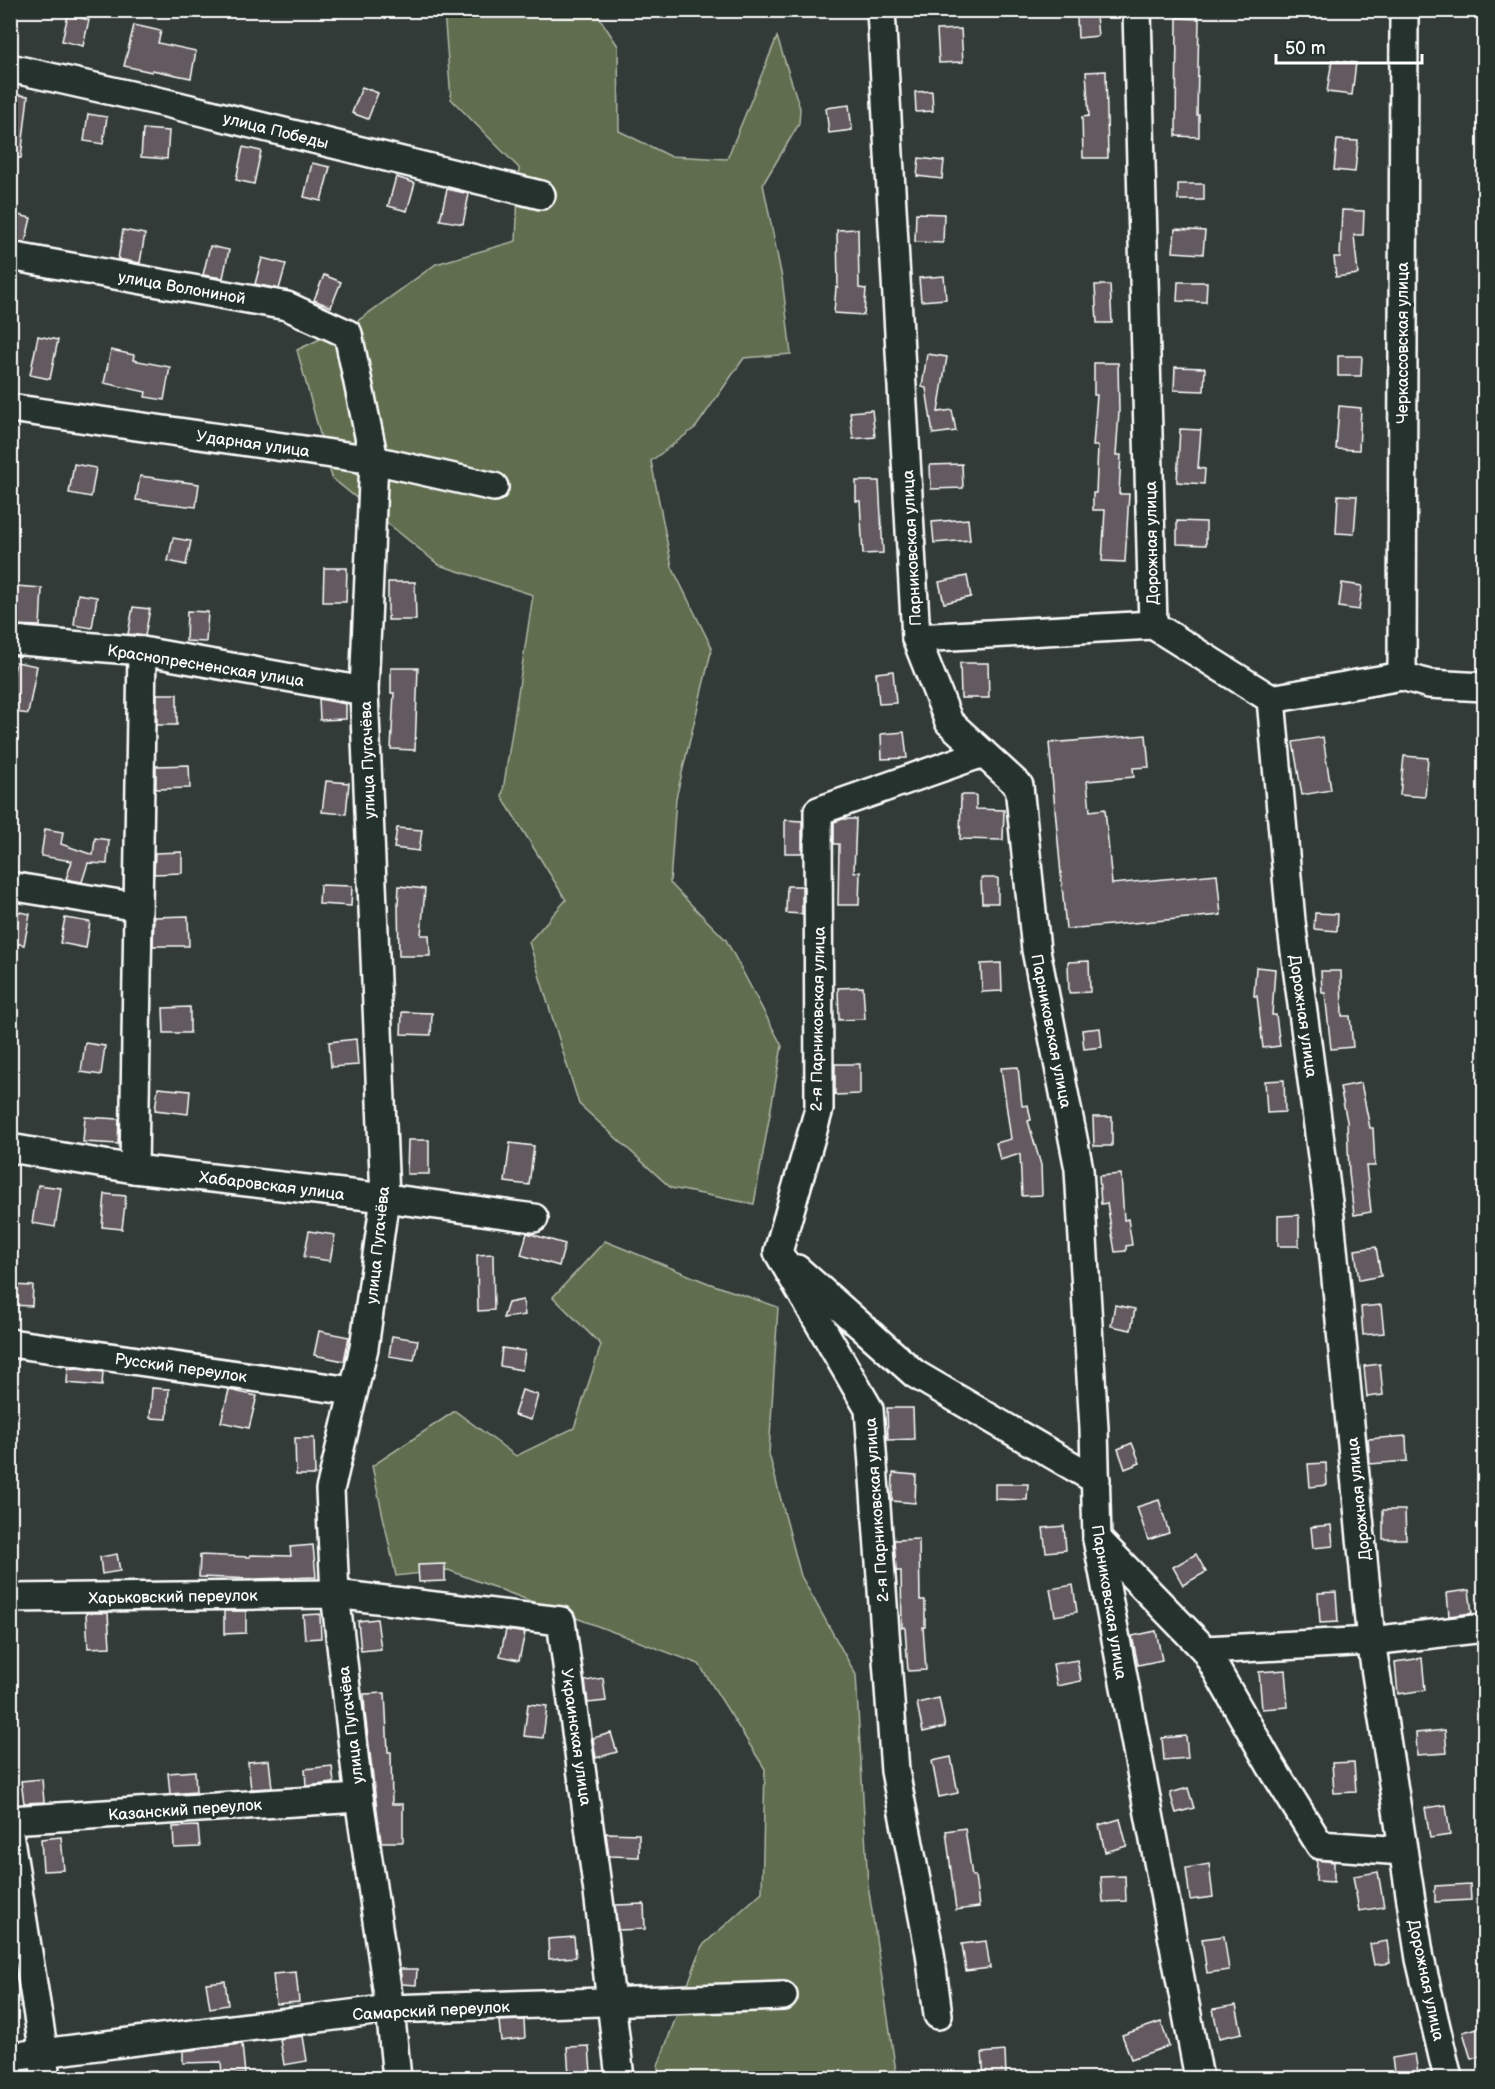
<svg xmlns="http://www.w3.org/2000/svg" width="1495" height="2089" font-family="'Balsamiq Sans',sans-serif">
  <style>
    .green { fill: #606e50; stroke: #b0b6a8; stroke-width: 1.5 }
    .building { fill: #635a60; stroke: #fff; stroke-width: 1.5 }
    .lines { fill: none; stroke-linecap: round; stroke-linejoin: round }
    .minor-casing { stroke: #fff; stroke-width: 32 }
    .minor { stroke: #26332d; stroke-width: 27 }
    .labels { text-anchor: middle; stroke-width: 6; stroke-linejoin: round; paint-order: stroke }
    .street-label { font-size: 16px; fill: #fff; stroke: #26332d }
  </style>
  <rect width="100%" height="100%" fill="#323b37"/>
  <filter id="ink" filterUnits="userSpaceOnUse"><feTurbulence type="fractalNoise" baseFrequency=".0167" numOctaves="2"/><feDisplacementMap in="SourceGraphic" scale="12" xChannelSelector="R" yChannelSelector="G"/><feConvolveMatrix kernelMatrix="1 2 1 2 8 2 1 2 1" color-interpolation-filters="sRGB"/></filter>
  <g filter="url(#ink)">
    <g class="green">
      <path d="M444,11h151l23,35 1,85 51,25 57,3 50,-122 23,71 -1,16 -36,60 19,94 9,76 -47,4 -48,69 -45,34 21,106 40,81 -36,150 -6,85 56,57 56,106 -28,158 -83,-16 -92,-84 -50,-162 37,-42 -64,-103 31,-202 -94,-30 -107,-87 -35,-128 59,-28 80,-58 80,-23 3,-73 -68,-69z"/>
      <path d="M605,1241l103,42 70,24 -9,147 32,122 55,99 12,210 29,193h-239v-12l44,-120 60,-54 3,-123 -66,-105 -251,-94 -52,6 -24,-110 83,-55 61,45 58,-28 27,-83 -48,-48z"/>
    </g>
    <g class="building">
      <path d="M68,15l21,5 -6,26 -21,-5z"/>
      <path d="M1096,16l2,20 -20,2 -1,-21z"/>
      <path d="M1177,18l22,1 -2,96h2v22l-23,-1z"/>
      <path d="M134,25l27,6 -3,12 38,8 -5,27 -39,-8v2l-28,-6z"/>
      <path d="M961,29l2,33 -24,1 -2,-33z"/>
      <path d="M1332,60l24,3 -4,32 -25,-3z"/>
      <path d="M1106,71l2,87h-25l-1,-41 7,-1 -3,-44z"/>
      <path d="M362,87l16,6 -10,26 -16,-6z"/>
      <path d="M932,91l1,20 -17,1 -1,-20z"/>
      <path d="M10,94l18,2 -7,62h-11z"/>
      <path d="M849,105l3,25 -23,3 -3,-25z"/>
      <path d="M88,114l19,3 -4,27 -19,-3z"/>
      <path d="M143,129l26,2 -2,28 -26,-2z"/>
      <path d="M1337,140l21,1 -3,31 -21,-2z"/>
      <path d="M243,147l18,4 -7,33 -18,-4z"/>
      <path d="M919,158l25,3 -2,18 -25,-3z"/>
      <path d="M312,163l18,4 -9,34 -17,-4z"/>
      <path d="M396,177l19,6 -8,28 -19,-5z"/>
      <rect x="1178" y="184" width="26" height="16"/>
      <path d="M447,189l22,5 -6,30 -23,-4z"/>
      <path d="M1342,210l22,1 -1,24h-9l4,39 -22,3 -2,-20h6z"/>
      <path d="M10,213l21,5 -6,25 -15,-2z"/>
      <path d="M916,213l28,1 -1,29 -28,-1z"/>
      <path d="M858,229l1,59 7,1 -2,26 -30,-2 2,-26h2l-1,-57z"/>
      <path d="M1175,229l30,2 -2,23 -30,-2z"/>
      <path d="M123,230l22,4 -5,29 -22,-4z"/>
      <path d="M210,246l19,4 -6,28 -20,-3z"/>
      <path d="M262,258l24,6 -7,25 -24,-5z"/>
      <path d="M324,275l17,7 -10,25 -17,-7z"/>
      <path d="M944,276l2,23 -25,2 -2,-23z"/>
      <path d="M1178,282h29l-1,20 -29,-1z"/>
      <path d="M1095,285h15l2,38h-15z"/>
      <path d="M38,336l20,4 -8,39 -20,-4z"/>
      <path d="M111,350l23,5 -1,5 37,7 -6,33 -19,-3 1,-5 -42,-9z"/>
      <path d="M927,354l20,3 -9,55 14,-2 4,21 -23,3 -7,-46 -4,-1z"/>
      <path d="M1338,356h24l-1,20h-23z"/>
      <path d="M1094,363h24l1,49 -3,43h5l-2,39h10l-4,68 -23,-1 3,-51h-12v-17h3l2,-47h-5l4,-51h-3z"/>
      <path d="M1175,367l30,1 -1,23 -30,-1z"/>
      <path d="M1339,406l22,2 -2,42 -23,-1z"/>
      <path d="M872,410l3,27 -22,2 -3,-27z"/>
      <path d="M1180,429l21,1 -3,38 7,1 -1,15 -27,-2z"/>
      <path d="M74,464l22,4 -5,29 -22,-4z"/>
      <path d="M962,464l1,24 -32,1 -1,-24z"/>
      <path d="M140,476l59,8 -3,23 -60,-7z"/>
      <path d="M856,481h23l4,72 -20,1 -3,-53h-4z"/>
      <path d="M1338,495l19,1 -3,38 -18,-1z"/>
      <path d="M968,519l2,21 -36,3 -2,-21z"/>
      <path d="M1177,521l29,1v23l-29,-1z"/>
      <path d="M173,538l18,3 -5,24 -18,-4z"/>
      <path d="M324,568h23l-1,34h-23z"/>
      <path d="M967,576l4,21 -27,6 -5,-21z"/>
      <path d="M388,582h27l1,38h-28z"/>
      <path d="M1342,583l20,3 -3,24 -20,-3z"/>
      <path d="M16,586l26,2 -2,38 -26,-1z"/>
      <path d="M78,594l19,3 -5,31 -18,-3z"/>
      <path d="M133,607l17,2 -5,27 -17,-2z"/>
      <path d="M187,611l21,1 -2,30 -20,-1z"/>
      <path d="M16,662l21,4 -9,48 -18,-3v-21z"/>
      <path d="M960,663h28l1,35h-28z"/>
      <path d="M391,668h27l-3,82 -24,-1 3,-56h-3z"/>
      <path d="M893,671l3,32 -17,1 -3,-31z"/>
      <rect x="157" y="694" width="20" height="31"/>
      <path d="M319,699l27,5v15l-26,1z"/>
      <path d="M904,732l3,26 -25,1 -1,-25z"/>
      <path d="M1146,735l3,32 -16,1 1,9 -47,4 3,30 15,-2 7,75 105,-10 4,41 -155,14 -17,-186z"/>
      <path d="M1323,737l8,53 -29,5 -9,-53z"/>
      <path d="M1404,756l24,2 -3,39 -25,-2z"/>
      <path d="M189,765l1,23 -34,1v-23z"/>
      <path d="M326,781l23,2 -3,31 -24,-2z"/>
      <path d="M961,795h15v14l28,1 -1,30 -43,-1z"/>
      <path d="M843,819h13l-2,53h6l-1,33h-21l1,-61h-5v-22z"/>
      <path d="M785,820l17,1v32h-17z"/>
      <path d="M397,828l25,2 -3,21 -25,-3z"/>
      <path d="M45,829l18,3 -2,12 32,11 2,-17 14,2 -2,24 -19,-1 -6,19 -16,-3 6,-18 -31,-5z"/>
      <path d="M182,852v21l-28,1 1,-21z"/>
      <path d="M981,878h17v25h-16z"/>
      <path d="M320,885l32,1 -1,20 -32,-2z"/>
      <path d="M399,886l26,3 -4,46h8l1,21h-31l-1,-52z"/>
      <path d="M787,886h15v28l-16,-1z"/>
      <path d="M10,910l20,4 -6,31 -14,-3z"/>
      <path d="M1315,913l23,1 -1,17 -23,-2z"/>
      <path d="M188,916l1,30h-36l1,-29z"/>
      <path d="M65,918l25,4 -4,26 -26,-5z"/>
      <path d="M1089,961l1,31 -21,1 -1,-31z"/>
      <path d="M1001,963l1,28 -20,1 -1,-28z"/>
      <path d="M1256,967l19,2 -3,46h4l4,31 -17,2 -6,-52h-3z"/>
      <path d="M1321,971h20l1,45h8l3,31 -22,2 -6,-56h-3z"/>
      <path d="M863,987l2,32 -26,1 -1,-32z"/>
      <path d="M190,1007v26h-26l-1,-25z"/>
      <path d="M402,1012l30,1 -1,22 -30,-1z"/>
      <path d="M1100,1028l2,19 -18,2 -2,-19z"/>
      <path d="M356,1039l2,26 -27,2 -2,-25z"/>
      <path d="M85,1043l20,3 -4,29 -20,-3z"/>
      <path d="M835,1064h25v30l-25,1z"/>
      <path d="M1018,1067l4,39 6,-1 3,15 -3,1 13,44 1,30 -20,1 -2,-42 -20,6 -4,-17 15,-4 -10,-71z"/>
      <path d="M1284,1080l1,32 -18,1 -2,-32z"/>
      <path d="M1361,1083l9,45h3l2,38h-9l5,46 -17,3 -5,-42 -2,-52 -7,-34z"/>
      <path d="M158,1088l32,3 -2,23 -33,-4z"/>
      <path d="M85,1117l34,2 -1,25 -35,-2z"/>
      <path d="M1093,1117h19v29h-18z"/>
      <path d="M408,1140h21v34h-22z"/>
      <path d="M510,1143l24,3 -5,39 -24,-3z"/>
      <path d="M1121,1174l3,46 4,-1 4,26 -6,1v5l-11,1 -8,-49 -6,1 -2,-28z"/>
      <path d="M38,1185l23,3 -6,39 -23,-4z"/>
      <path d="M105,1194l21,2 -4,33 -20,-2z"/>
      <path d="M1299,1215v31h-21v-30z"/>
      <path d="M309,1231l26,4 -5,26 -26,-4z"/>
      <path d="M527,1233l38,11 -6,22 -38,-11z"/>
      <path d="M1376,1247l5,29 -22,4 -4,-30z"/>
      <path d="M493,1254l1,56 -16,1 -1,-56z"/>
      <path d="M10,1285l23,1 -1,20 -22,-1z"/>
      <path d="M523,1300l2,15 -22,3 5,-15z"/>
      <path d="M1115,1305l20,4 -4,21 -20,-4z"/>
      <path d="M1381,1305l3,28 -21,2 -2,-28z"/>
      <path d="M319,1331l30,6 -5,24 -30,-6z"/>
      <path d="M392,1336l26,4 -4,20 -25,-4z"/>
      <path d="M502,1348l23,3 -3,19 -22,-4z"/>
      <path d="M1380,1364l3,31 -16,2 -3,-31z"/>
      <path d="M68,1368l35,4 -1,14 -35,-3z"/>
      <path d="M152,1388l17,1 -2,30 -17,-1z"/>
      <path d="M229,1390l28,6 -8,32 -28,-6z"/>
      <path d="M522,1390l16,5 -7,25 -17,-5z"/>
      <path d="M887,1408h26l1,31 -26,1z"/>
      <path d="M1406,1436l1,25 -37,3 -2,-25z"/>
      <path d="M295,1438h19l1,37h-19z"/>
      <path d="M1132,1443l8,20 -15,6 -7,-20z"/>
      <path d="M1326,1463l1,22 -17,2 -2,-23z"/>
      <path d="M893,1473l23,2 -1,28 -23,-2z"/>
      <path d="M995,1484h33l-1,16 -32,-1z"/>
      <path d="M1159,1500l10,33 -21,7 -11,-33z"/>
      <path d="M1383,1510h22l1,29h-23z"/>
      <path d="M1331,1525l2,21 -20,2 -2,-21z"/>
      <path d="M1064,1526l2,24 -20,2 -3,-24z"/>
      <path d="M919,1539l1,61h5v27h-2l3,43 -18,1 -3,-44 -3,1 -1,-57h-5l-2,-31z"/>
      <path d="M313,1545l3,32 -60,2 -57,-2 1,-22 50,2v-2l41,1 -1,-9z"/>
      <path d="M117,1554l3,17 -18,3 -2,-17z"/>
      <path d="M1196,1554l10,18 -23,13 -10,-18z"/>
      <path d="M445,1564v17l-26,1 -1,-17z"/>
      <path d="M1073,1585l4,27 -22,4 -5,-27z"/>
      <path d="M1469,1590l3,23 -23,3 -2,-23z"/>
      <path d="M1336,1592l2,30 -18,1 -2,-30z"/>
      <path d="M224,1611h22v22l-22,1z"/>
      <path d="M86,1613h22l2,34 -22,1z"/>
      <path d="M320,1614l1,24 -16,1 -2,-24z"/>
      <path d="M377,1619l4,30 -20,2 -3,-30z"/>
      <path d="M506,1630l19,3 -6,27 -19,-4z"/>
      <path d="M1156,1631l6,29 -24,5 -6,-29z"/>
      <path d="M1422,1658l3,32 -27,4 -3,-32z"/>
      <path d="M1077,1660l4,21 -24,5 -4,-22z"/>
      <path d="M1285,1670l3,37 -26,2 -3,-37z"/>
      <path d="M603,1678l3,23 -18,2 -3,-22z"/>
      <path d="M385,1693l3,59h3l1,52h11v38h-22l-16,-129 -1,-19z"/>
      <path d="M939,1698l6,29 -22,5 -6,-29z"/>
      <path d="M528,1704l19,2 -4,32 -19,-2z"/>
      <path d="M1445,1730l2,23 -30,2 -1,-22z"/>
      <path d="M611,1733l6,19 -21,6 -3,-20z"/>
      <path d="M1186,1736l2,22 -24,2 -2,-22z"/>
      <path d="M951,1757l7,36 -19,4 -7,-36z"/>
      <path d="M269,1760l3,28 -21,1 -3,-27z"/>
      <path d="M1354,1762l2,30 -22,1 -2,-30z"/>
      <path d="M332,1766l2,17 -28,3 -1,-17z"/>
      <path d="M195,1771l1,21 -26,2 -2,-21z"/>
      <path d="M42,1779l2,23 -20,1 -3,-22z"/>
      <path d="M1188,1788l6,20 -18,5 -6,-20z"/>
      <path d="M1446,1805l4,30 -20,3 -5,-30z"/>
      <path d="M1120,1819l7,27 -22,6 -6,-27z"/>
      <path d="M198,1826l2,21 -26,1 -1,-21z"/>
      <path d="M965,1828l7,48h3l4,31 -23,3 -10,-79z"/>
      <path d="M606,1833l33,1v23l-30,-1z"/>
      <path d="M61,1837l3,33 -21,1 -2,-32z"/>
      <path d="M1317,1860l17,2v20l-18,-1z"/>
      <path d="M1209,1864l4,33 -23,3 -4,-32z"/>
      <path d="M1378,1872l6,35 -25,4 -6,-35z"/>
      <path d="M1125,1876l1,25 -23,1 -2,-25z"/>
      <path d="M1470,1884l1,16 -36,2v-16z"/>
      <path d="M644,1904l1,25 -27,1 -3,-25z"/>
      <path d="M1224,1936l5,34 -22,3 -5,-34z"/>
      <path d="M574,1937l2,20 -27,2 -1,-20z"/>
      <path d="M986,1941l4,27 -24,3 -4,-27z"/>
      <path d="M1387,1941l3,22 -16,2 -4,-21z"/>
      <path d="M400,1969h17l-1,16 -14,-1z"/>
      <path d="M296,1972l3,30 -23,2 -3,-30z"/>
      <path d="M225,1981l3,24 -18,3 -4,-25z"/>
      <path d="M1236,2005l6,28 -23,5 -6,-29z"/>
      <path d="M524,2020l1,18 -24,3 -2,-20z"/>
      <path d="M1161,2022l8,24 -38,13 -9,-24z"/>
      <path d="M1485,2026v29l-14,4 -8,-27z"/>
      <path d="M303,2036l4,25 -23,4 -4,-26z"/>
      <path d="M242,2044l3,30 -23,1 -1,-13 -38,1v-12z"/>
      <path d="M589,2046l2,27 -22,2 -2,-28z"/>
      <path d="M1005,2051l1,25 -22,2 -2,-25z"/>
      <path d="M1415,2054l4,25h-24l-3,-21z"/>
    </g>
    <g class="lines">
      <g class="minor-casing">
        <g id="minor">
          <path d="M881,10l35,628 33,84 70,64 17,164 43,219 15,260 3,110 102,539"/>
          <path d="M1137,10l16,615 118,74 20,222 39,296 41,424 49,318 28,119"/>
          <path d="M10,68l156,35 375,92"/>
          <path d="M10,256l277,50 61,28 26,126 -10,231 21,507 -21,150 -34,142 5,104 24,204 31,211 7,69"/>
          <path d="M10,408l364,52 120,27"/>
          <path d="M916,638l237,-13"/>
          <path d="M10,640l132,11 222,40"/>
          <path d="M1402,676l2,-666"/>
          <path d="M1271,699l131,-23 27,8 55,3"/>
          <path d="M10,886l128,21"/>
          <path d="M10,1148l124,21 251,29 149,20"/>
          <path d="M134,1169l8,-518"/>
          <path d="M797,1269l118,105 181,106"/>
          <path d="M10,1343l342,48"/>
          <path d="M1097,1539l108,111"/>
          <path d="M10,1598l325,-4 226,27 38,279 21,178"/>
          <path d="M10,1820l349,-22"/>
          <path d="M10,1839l34,215 1,24"/>
          <path d="M1403,1851l-83,-6 -49,-79 -66,-116 166,-9 113,-13"/>
          <path d="M938,2015l-8,-62 -35,-182 -26,-362 -91,-157 41,-143 -1,-298 165,-58"/>
          <path d="M10,2057l380,-48 393,-13"/>
        </g>
      </g>
      <use href="#minor" class="minor"/>
    </g>
  </g>
  <g class="labels">
    <g class="street-label">
      <text transform="translate(276 130) rotate(14)" y="6">улица Победы</text>
      <text transform="translate(182 287) rotate(10)" y="6">улица Волониной</text>
      <text transform="translate(1402 343) rotate(-90)" y="6">Черкассовская улица</text>
      <text transform="translate(253 443) rotate(8)" y="6">Ударная улица</text>
      <text transform="translate(1151 543) rotate(-91)" y="6">Дорожная улица</text>
      <text transform="translate(911 548) rotate(-93)" y="6">Парниковская улица</text>
      <text transform="translate(206 665) rotate(9)" y="6">Краснопресненская улица</text>
      <text transform="translate(367 760) rotate(-92)" y="6">улица Пугачёва</text>
      <text transform="translate(1304 1016) rotate(82)" y="6">Дорожная улица</text>
      <text transform="translate(817 1019) rotate(-89)" y="6">2-я Парниковская улица</text>
      <text transform="translate(1052 1031) rotate(79)" y="6">Парниковская улица</text>
      <text transform="translate(272 1185) rotate(7)" y="6">Хабаровская улица</text>
      <text transform="translate(377 1245) rotate(-84)" y="6">улица Пугачёва</text>
      <text transform="translate(181 1367) rotate(8)" y="6">Русский переулок</text>
      <text transform="translate(1358 1499) rotate(-96)" y="6">Дорожная улица</text>
      <text transform="translate(876 1510) rotate(-94)" y="6">2-я Парниковская улица</text>
      <text transform="translate(173 1596) rotate(-1)" y="6">Харьковский переулок</text>
      <text transform="translate(1110 1602) rotate(81)" y="6">Парниковская улица</text>
      <text transform="translate(350 1725) rotate(-97)" y="6">улица Пугачёва</text>
      <text transform="translate(577 1737) rotate(82)" y="6">Украинская улица</text>
      <text transform="translate(185 1809) rotate(-4)" y="6">Казанский переулок</text>
      <text transform="translate(1427 1980) rotate(78)" y="6">Дорожная улица</text>
      <text transform="translate(431 2010) rotate(-3)" y="6">Самарский переулок</text>
    </g>
  </g>
  <rect width="1495" height="2089" fill="none" stroke="#26332d" stroke-width="36"/>
  <rect x="18" y="18" width="1459" height="2053" fill="none" stroke="#fff" stroke-width="2" filter="url(#ink)"/>
  <path d="M1276 54v9h146v-9" fill="none" stroke="#ffffff" stroke-width="3"/>
  <text x="1285" y="54" font-size="18" fill="#ffffff" stroke="#26332d" stroke-width="4.5" paint-order="stroke">50 m</text>
</svg>
